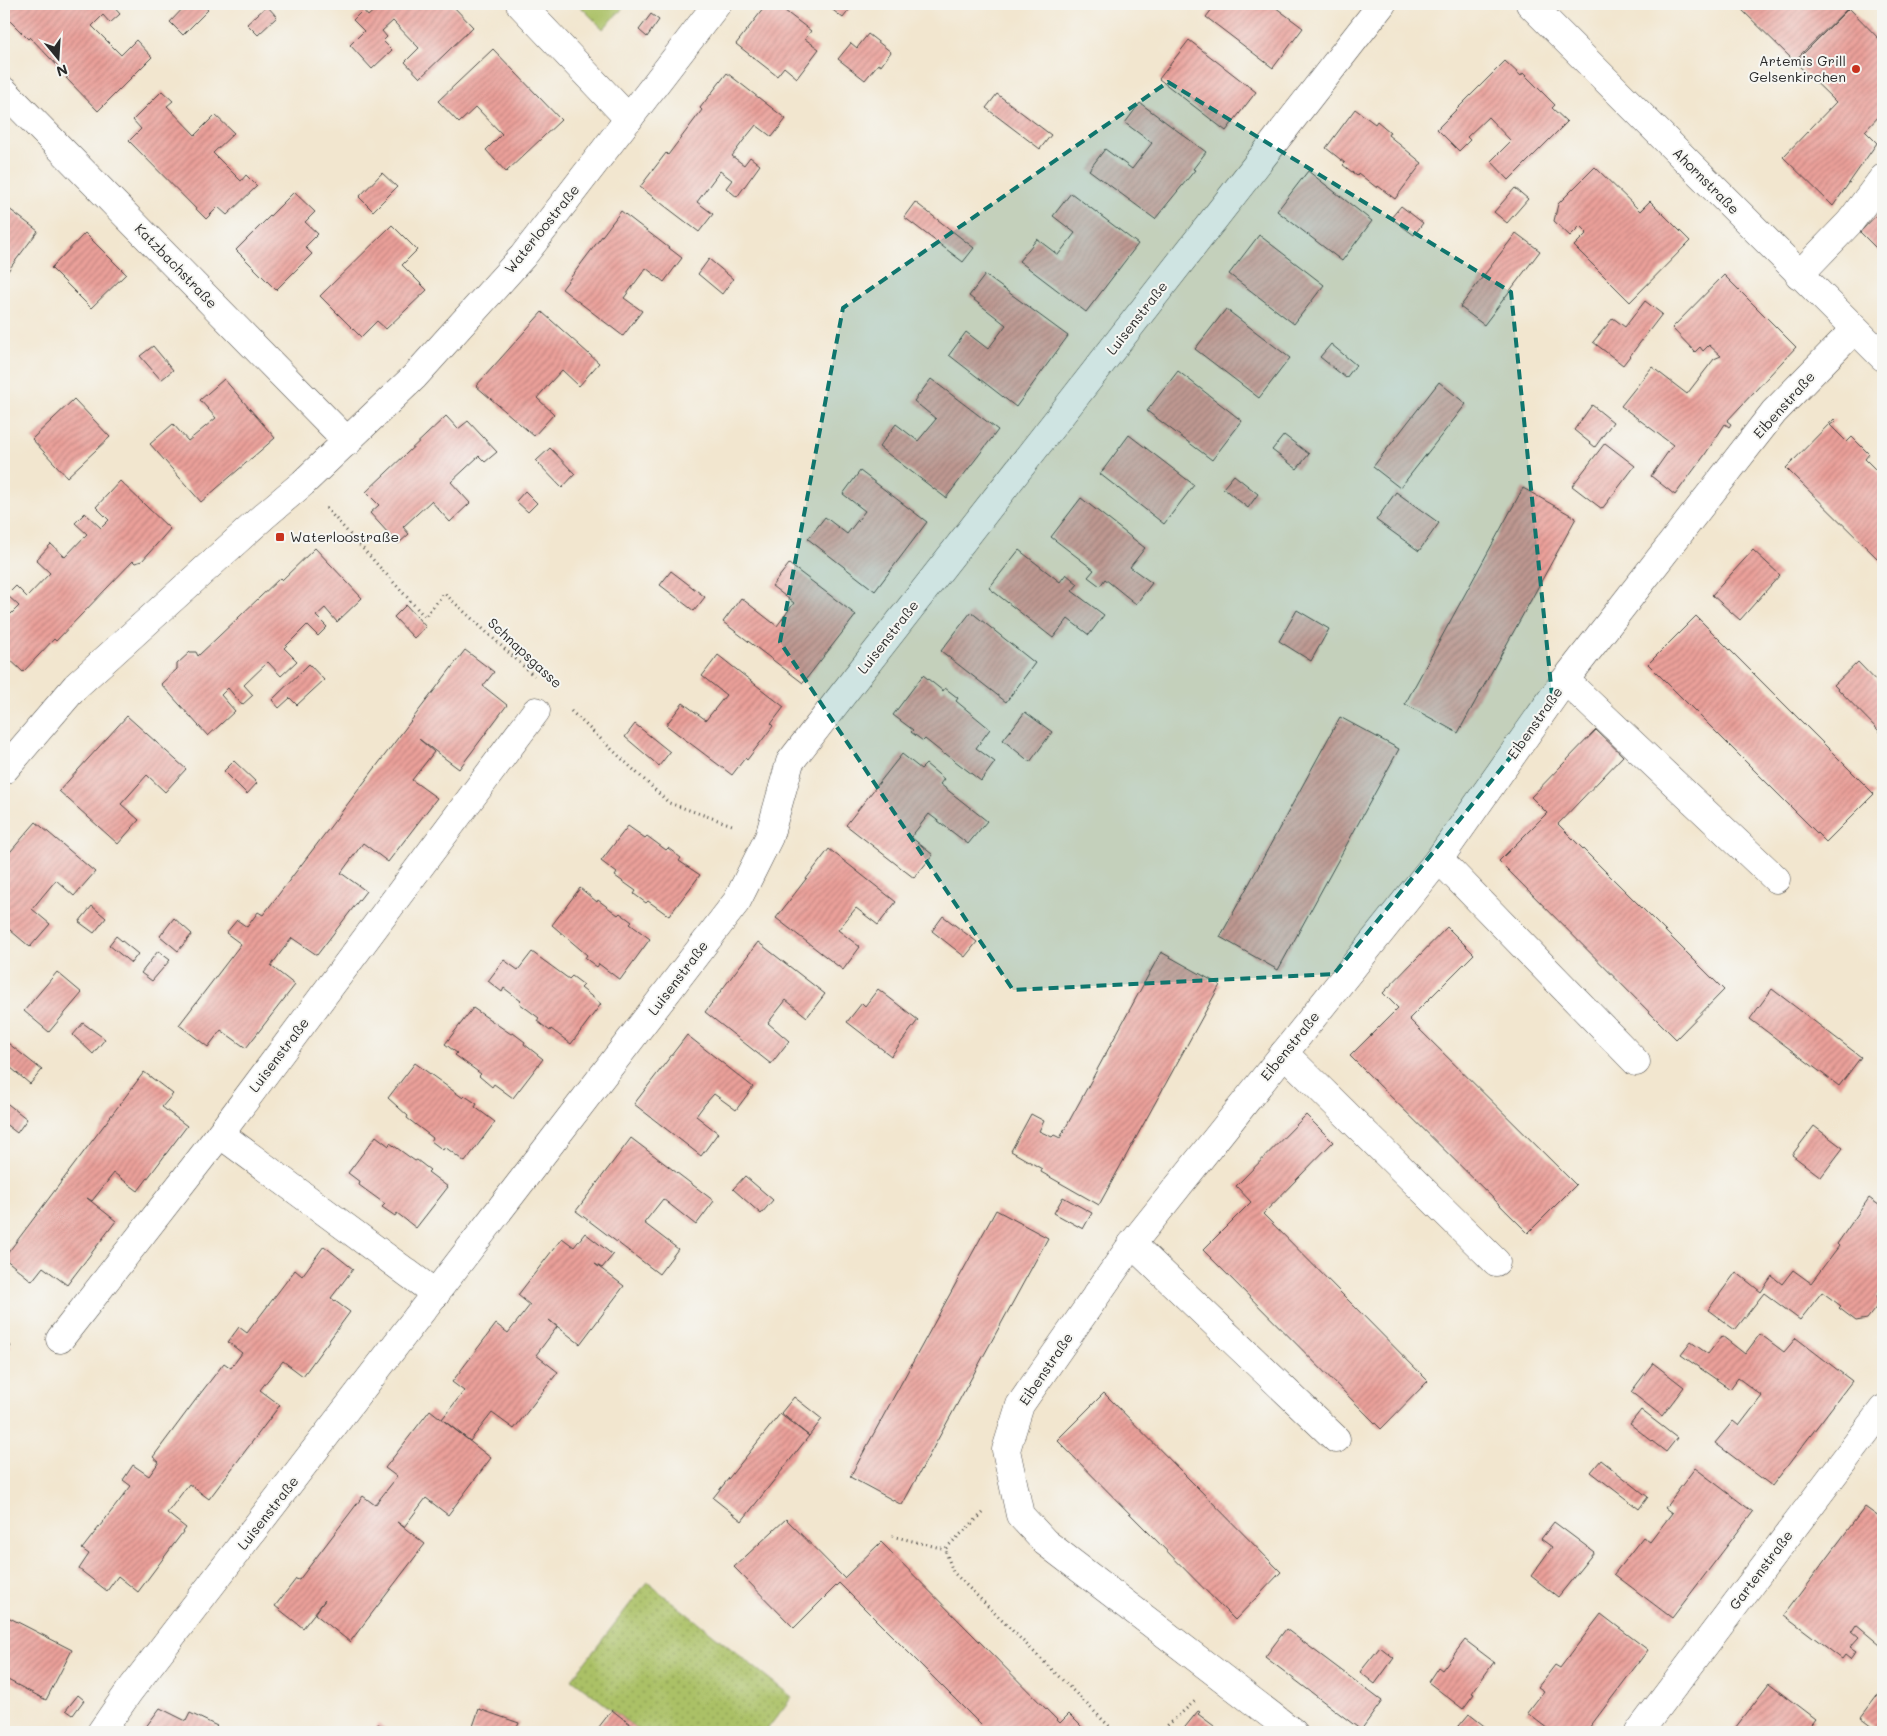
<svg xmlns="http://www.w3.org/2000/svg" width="1887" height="1736" font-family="Mali,sans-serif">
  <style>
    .grass { fill: url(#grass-dots); stroke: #6b7648 }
    .park { fill: url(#park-tufts); stroke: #6b7648 }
    .building { fill: url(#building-hatch) }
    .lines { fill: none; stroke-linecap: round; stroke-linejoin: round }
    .minor-casing { stroke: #494744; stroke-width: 29 }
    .path { stroke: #494744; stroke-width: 3; stroke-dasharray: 1 4; stroke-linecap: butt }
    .minor { stroke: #fff; stroke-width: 28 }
    .marked { fill: #0f766e; fill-opacity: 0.2; stroke: #0f766e; stroke-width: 4; stroke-dasharray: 10 6; stroke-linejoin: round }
    .poi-dot { fill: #c8321e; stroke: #f6f6f2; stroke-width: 2 }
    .labels { text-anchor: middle; stroke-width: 4; stroke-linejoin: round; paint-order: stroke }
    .poi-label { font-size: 14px; fill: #2b2b2b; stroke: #f6f6f2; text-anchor: end }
    .street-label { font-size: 14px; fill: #2b2b2b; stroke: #f6f6f2 }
  </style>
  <defs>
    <pattern id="grass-dots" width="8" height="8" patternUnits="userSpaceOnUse" patternTransform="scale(1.25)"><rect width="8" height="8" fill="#abc166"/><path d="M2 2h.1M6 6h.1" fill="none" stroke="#8b9d54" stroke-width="1.8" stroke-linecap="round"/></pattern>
    <pattern id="park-tufts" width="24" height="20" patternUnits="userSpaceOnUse" patternTransform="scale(1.25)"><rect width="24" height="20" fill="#abc166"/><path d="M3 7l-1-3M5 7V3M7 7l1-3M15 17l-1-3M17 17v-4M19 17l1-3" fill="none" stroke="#8b9d54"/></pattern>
    <pattern id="building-hatch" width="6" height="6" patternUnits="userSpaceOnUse" patternTransform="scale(1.25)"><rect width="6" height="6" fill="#eba09a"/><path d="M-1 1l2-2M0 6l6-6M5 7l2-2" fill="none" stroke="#bf837e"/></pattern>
  </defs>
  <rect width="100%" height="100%" fill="#f6f6f2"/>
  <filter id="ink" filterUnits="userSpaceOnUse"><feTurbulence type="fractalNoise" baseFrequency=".02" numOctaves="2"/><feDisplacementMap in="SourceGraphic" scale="10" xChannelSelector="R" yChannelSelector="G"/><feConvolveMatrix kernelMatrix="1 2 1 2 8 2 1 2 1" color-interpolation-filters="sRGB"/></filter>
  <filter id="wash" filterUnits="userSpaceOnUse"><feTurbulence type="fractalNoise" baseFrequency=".0096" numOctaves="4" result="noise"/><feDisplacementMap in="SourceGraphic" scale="20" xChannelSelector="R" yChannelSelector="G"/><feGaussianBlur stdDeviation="1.12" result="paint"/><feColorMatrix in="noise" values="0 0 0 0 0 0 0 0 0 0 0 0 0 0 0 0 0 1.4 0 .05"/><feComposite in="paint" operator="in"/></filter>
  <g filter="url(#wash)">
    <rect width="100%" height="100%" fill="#f2e6cf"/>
    <path class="grass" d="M647,1582l145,115 -27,35h-124l-69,-53z"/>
    <path class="park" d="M578,4h49l-24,25z"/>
    <g id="blocks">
      <g class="building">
        <path d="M5,4h106l9,10 -10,9 -7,-8 -11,11 29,29 15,-15 16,17 -54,54 -32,-33 2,-1 -38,-40 -2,2 -24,-24z"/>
        <path d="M187,4h15l6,6 -25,25 -13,-13z"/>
        <path d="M377,4h74l22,23 -53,51 -15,-16 14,-14 -26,-27 -11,10 5,6 -4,4 9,9 -20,19 -22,-24 14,-14 -11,-11 10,-10 5,6 11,-10z"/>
        <path d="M767,4h9l35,27 -6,8 14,10 -22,29 -13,-11 -7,9 -41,-32z"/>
        <path d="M825,4h26l2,1 -10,13z"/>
        <path d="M1216,4h55l32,24 -30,40 -67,-51z"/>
        <path d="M1736,4h107l5,4 -54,53z"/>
        <path d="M267,6l10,11 -19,18 -11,-11z"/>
        <path d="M1849,8l34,35v69l-18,19 12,12 -44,63 -50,-49 53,-55 -41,-40z"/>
        <path d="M651,14l8,6 -12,17 -8,-7z"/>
        <path d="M868,34l23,18 -10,14 -3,-2 -13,16 -27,-21 13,-16 6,5z"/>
        <path d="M1189,40l67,52 -30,39 -67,-52z"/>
        <path d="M493,49l68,71 -55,52 -20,-22 16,-16 -26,-27 -17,16 -21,-22z"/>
        <path d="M1505,61l16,15 2,-3 32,32 -3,3 15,14 -58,58 -18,-19 20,-20 -23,-24 -21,20 3,3 -11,11 -22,-22z"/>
        <path d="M727,73l59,46 -14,18 -16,-12 -13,16 -11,15 12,9 6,-8 10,8 -23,32 -11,-9 6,-8 -12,-9 -23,31 16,12 -14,18 -59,-45 26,-34 2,2 34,-45 -2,-2z"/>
        <path d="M162,91l11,10 -6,5 28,29 20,-20 19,18 -21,20 28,28 5,-6 11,11 -30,29 -9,-8 -12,12 -77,-78 12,-12 -8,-9z"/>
        <path d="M997,94l54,41 -11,14 -54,-41z"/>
        <path d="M1140,103l66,49 -13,17 2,1 -40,49 -66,-49 16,-21 27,20 20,-26 -27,-20z"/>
        <path d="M1355,109l20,15 2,-3 13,11 -2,3 34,28 -27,36 -17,-13 -1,2 -19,-15 -1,3 -14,-11 2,-2 -19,-15z"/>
        <path d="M1595,167l45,44 10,-10 40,40 -60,61 -56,-56 13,-13 -7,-7 -10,10 -16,-15 4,-17z"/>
        <path d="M1308,171l64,50 -30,40 -65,-50z"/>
        <path d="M382,173l15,14 -24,24 -14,-14z"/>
        <path d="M1515,188l13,11 -21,24 -13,-11z"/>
        <path d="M294,192l21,20 -10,10 13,12 -13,13 7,7 -36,36 -40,-40z"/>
        <path d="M1071,193l67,51 -52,68 -67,-51 18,-22 21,16 17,-22 -22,-17z"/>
        <path d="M915,202l59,46 -11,14 -59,-45z"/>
        <path d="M4,205l34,26 -34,45z"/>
        <path d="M1401,206l22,17 -9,12 -23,-17z"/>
        <path d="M1883,208v47l-23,-23z"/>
        <path d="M621,211l61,47 -18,24 -18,-14 -22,30 18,13 -19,25 -61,-47z"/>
        <path d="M392,225l25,25 -15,15 25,25 -41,39 -9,-8 -16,16 -41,-41z"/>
        <path d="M85,233l41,41 -35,34 -40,-40z"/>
        <path d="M1516,233l24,18 -56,74 -24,-18z"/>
        <path d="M1259,235l65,50 -30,39 -65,-50z"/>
        <path d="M709,259l24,20 -11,15 -24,-20z"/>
        <path d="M985,275l83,61 -52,71 -67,-52 17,-23 22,17 18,-24 -37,-29z"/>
        <path d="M1724,275l72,72 -69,74 4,3 -2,3 -4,-3 -21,32 -29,39 -24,-19 22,-31 -52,-39 31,-39 35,27 27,-35 7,-3 -12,-11 -6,6 -3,-4 -5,5 -23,-24z"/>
        <path d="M1645,301l17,13 -39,51 -30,-23 20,-24 12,9z"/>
        <path d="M1226,309l64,49 -31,40 -64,-49z"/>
        <path d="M542,312l57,51 -20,23 -17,-16 -13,14 -12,14 17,16 -20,22 -58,-50z"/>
        <path d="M1331,344l25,21 -10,13 -26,-21z"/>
        <path d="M153,346l20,24 -12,10 -21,-24z"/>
        <path d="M1178,371l64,50 -30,39 -65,-49z"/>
        <path d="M224,379l51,59 -74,64 -51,-58 23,-20 15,17 28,-23 -16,-18z"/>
        <path d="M931,379l67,51 -52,68 -67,-51 17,-23 22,17 18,-22 -22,-18z"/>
        <path d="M1439,382l27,22 -66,84 -27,-21z"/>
        <path d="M74,399l36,38 -43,40 -35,-38z"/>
        <path d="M1592,405l21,17 -18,25 -21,-17z"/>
        <path d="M446,416l12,13 10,-8 29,31 -12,10 -6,-6 -28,26 19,21 -20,19 -19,-21 -28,26 6,7 -11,10 -28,-31 9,-8 -13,-13z"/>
        <path d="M1834,419l2,2 -6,4 17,17 5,-5 17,17 -4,5 16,16 2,-2v91l-97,-96z"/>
        <path d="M1129,435l65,50 -30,39 -64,-50z"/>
        <path d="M1284,435l25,19 -12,15 -25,-19z"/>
        <path d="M1605,443l30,23 -33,43 -30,-23z"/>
        <path d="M550,448l25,26 -13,14 -26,-27z"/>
        <path d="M860,471l67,51 -52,69 -67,-52 17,-22 22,17 18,-23 -22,-17z"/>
        <path d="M1234,475l24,19 -10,14 -25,-20z"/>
        <path d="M120,481l50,48 -28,32 -7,2 -2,-2 -77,80 -2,-2 -31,33 -19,-18v-46l7,6 8,-8 -12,-11 9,-9 11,11 23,-24 -14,-13 15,-16 14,13 22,-23 -12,-11 10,-10 16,15 8,-8 -13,-13z"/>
        <path d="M1523,488l53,30 -118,215 -53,-29z"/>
        <path d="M525,491l12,12 -9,9 -12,-11z"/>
        <path d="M1396,492l43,31 -20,28 -43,-31z"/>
        <path d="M1081,498l64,50 -15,19 22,16 -16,21 -31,-25 -5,7 -12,-9 6,-7 -43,-33z"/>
        <path d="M315,548l47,50 -25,24 -12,-14 -9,8 11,11 -9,9 -11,-11 -23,23 13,13 -16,15 -13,-14 -24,23 9,10 -11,10 -14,-17 -7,7 14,16 -27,25 -47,-52 16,-15v-5l13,-12h6l2,4 82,-78 2,2z"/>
        <path d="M1019,550l41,32 6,-8 12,10 -6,7 32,24 -15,20 -21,-16 -15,19 -64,-50z"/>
        <path d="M1753,550l27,25 -40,45 -28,-25z"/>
        <path d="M789,564l67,51 -53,68 -80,-61 18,-24 36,28 17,-23 -22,-17z"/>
        <path d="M671,571l34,26 -11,14 -34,-26z"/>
        <path d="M406,605l20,22 -12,11 -20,-21z"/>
        <path d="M1297,610l32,19 -18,32 -32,-20z"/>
        <path d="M971,612l64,51 -29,39 -65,-51z"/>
        <path d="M1696,616l178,178 -48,48 -178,-178z"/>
        <path d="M465,650l29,22 -11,14 24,19 -48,64 -40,-30 15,13 -22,28 25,18 -49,64 -25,-19 -22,30 25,18 -49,64 -25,-17 -11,14 -10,14 24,19 -49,63 -25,-18 -13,17 -29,-22 62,-81 -15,-11 11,-13 10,7 11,-15 5,3z"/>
        <path d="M718,655l66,52 -13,17 2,2 -26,34 -2,-2 -13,17 -66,-50 17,-22 23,17 20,-25 -24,-19z"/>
        <path d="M1858,662l25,26v47l-49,-50z"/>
        <path d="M309,664l15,16 -27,25 -7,-7 -11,10 -7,-8z"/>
        <path d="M923,675l20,16 2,-3 13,10 -2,3 34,28 -14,19 19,14 -14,19 -35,-27 -1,1 -20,-16 -2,2 -12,-9 2,-2 -20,-15z"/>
        <path d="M1025,712l27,20 -22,30 -27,-22z"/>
        <path d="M127,716l59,53 -21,23 -18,-17 -26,29 18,16 -21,24 -59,-53z"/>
        <path d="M1340,717l59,32 -121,221 -58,-33z"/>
        <path d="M635,724l35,28 -11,14 -34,-29z"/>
        <path d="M1596,730l27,26 -65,68 166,166 -48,49 -177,-178 48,-48 -16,-16z"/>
        <path d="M902,754l19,15 5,-5 18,15 -4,5 47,37 -19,23 -39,-30 -18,23 22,18 -19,23 -68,-53z"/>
        <path d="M234,761l23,22 -10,11 -23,-23z"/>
        <path d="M36,822l59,50 -21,24 -18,-16 -24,29 18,15 -20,23 -26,-22v-66z"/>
        <path d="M628,826l17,12 2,-2 19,14 2,-2 13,10 -2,3 21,14 -31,41 -21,-15 -2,2 -12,-9 2,-3 -21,-15 2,-3 -16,-12z"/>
        <path d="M829,849l67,53 -18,23 -22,-17 -18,22 22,17 -17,23 -67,-52z"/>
        <path d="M580,888l17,14 1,-2 20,15 2,-2 12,9 -2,2 20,15 -30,41 -21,-16 -2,3 -12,-9 2,-3 -35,-30z"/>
        <path d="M92,906l14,12 -12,15 -15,-11z"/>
        <path d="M943,916l34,26 -12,15 -33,-26z"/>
        <path d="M174,918l18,16 -14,17 -18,-15z"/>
        <path d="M1447,927l27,27 -65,65 167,166 -48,48 -178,-177 48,-48 -15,-15z"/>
        <path d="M116,936l22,18 -7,9 -22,-18z"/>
        <path d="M758,942l67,52 -18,23 -21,-17 -18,23 21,18 -18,23 -66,-52z"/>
        <path d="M158,951l12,9 -18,21 -11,-8z"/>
        <path d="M532,952l37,27 3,-3 12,9 -3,3 20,16 -30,40 -20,-15 -1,2 -13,-10 2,-3 -20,-15 2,-2 -17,-13 -2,4 -14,-11 16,-21 14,10z"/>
        <path d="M1161,952l59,33 -121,220 -58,-33 1,-3 -31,-18 20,-37 13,7 -5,10 13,6 2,-2 6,3z"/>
        <path d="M57,972l25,21 -33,39 -25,-21z"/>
        <path d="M878,989l40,31 -27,36 -44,-34 15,-19 3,3z"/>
        <path d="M1772,989l89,68 -22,29 -89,-67z"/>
        <path d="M473,1008l38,26 2,-1 12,9 -1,2 19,15 -30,39 -19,-14 -2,3 -13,-11 2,-2 -26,-19 2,-2 -12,-9z"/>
        <path d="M83,1023l22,16 -12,15 -20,-19z"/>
        <path d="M687,1035l66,52 -17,23 -22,-16 -9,10 -9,12 22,17 -17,23 -67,-52z"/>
        <path d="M4,1040l38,30 -12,14 -26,-22z"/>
        <path d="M415,1063l48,35 2,-2 12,8 -2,3 20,15 -30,40 -20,-15 -2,3 -12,-9 2,-3 -26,-20 1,-2 -20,-18z"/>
        <path d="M144,1072l29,22 -11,13 25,19 -49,65 -24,-18 -22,28 -5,-3 29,23 -49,64 -24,-18 -11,14 -28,-23z"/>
        <path d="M4,1101l23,18 -10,14 -13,-10z"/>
        <path d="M1306,1115l27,27 -70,72 165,167 -47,48 -178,-179 48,-48 -15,-16z"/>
        <path d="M1814,1126l29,22 -22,29 -29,-22z"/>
        <path d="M376,1136l13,10 1,-3 25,18 2,-1 13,10 -2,2 20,15 -32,41 -19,-15 -2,3 -13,-9 3,-3 -26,-19 1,-3 -12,-9z"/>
        <path d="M631,1138l83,63 -18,24 -33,-26 -19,24 34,26 -19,25 -83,-63z"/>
        <path d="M745,1176l28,24 -12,14 -28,-25z"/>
        <path d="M1063,1197l29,16 -9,16 -29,-16z"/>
        <path d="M1869,1198l14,10v81l-7,9 5,3 -14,18 -11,2 -17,-13 2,-2 -19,-14 -22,28 -36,-27 -29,37 -27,-20 28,-38 25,20 11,-16 10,8 11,-14 18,13 28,-37 -2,-2z"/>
        <path d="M996,1210l52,28 -146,267 -52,-28z"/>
        <path d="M585,1233l28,22 -11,13 -7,-4 29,22 -44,58 -31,-24 8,7 -21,28 22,17 -44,57 -22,-16 -22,28 -28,-22 22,-28 -12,-9 44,-58 12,9 22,-28 -12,-10 44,-57 12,9z"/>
        <path d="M324,1246l29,23 -22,29 19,14 -47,64 -20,-15 -23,29 20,15 -71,94 -20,-15 -22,29 19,15 -48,64 -20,-16 -11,15 -28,-22 10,-15 -7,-5 49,-63 -8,-6 10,-15 16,11 10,-14 -6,-5 47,-63 24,-31 7,5 11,-15 -14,-11 11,-15 8,6 48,-63 7,6z"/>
        <path d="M1760,1334l24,18 12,-14 56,43 -80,105 -57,-43 18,-22 6,5 23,-30 -24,-18 -8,11 -49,-34 10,-13 17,12 14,-18 23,18z"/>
        <path d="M4,1341l7,5 -7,9z"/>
        <path d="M1653,1363l31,24 -22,29 -31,-24z"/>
        <path d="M1104,1393l177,179 -46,48 -178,-180z"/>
        <path d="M794,1397l28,22 -13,17 -28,-23z"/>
        <path d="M430,1410l61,48 -43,57 -22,-17 -22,29 -7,-5 28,22 -75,98 -35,-28 10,-14 -22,28 -28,-22 21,-27 3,1 64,-84 12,9 22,-28 -12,-9z"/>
        <path d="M1641,1410l36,28 -11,14 -36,-28z"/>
        <path d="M780,1414l29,22 -67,85 -29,-23z"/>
        <path d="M1601,1460l47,37 -9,12 -48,-37z"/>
        <path d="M1695,1468l58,44 -81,106 -58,-44 29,-37 7,5 22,-29 -7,-5z"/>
        <path d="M1865,1507l18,13v124l-3,1 -24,-20 -4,6 7,6 -9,10 6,4 -6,8 -5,-4 -3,4 -58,-44z"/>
        <path d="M786,1519l58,59 37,-36 179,181 9,-9 18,18h-99l-149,-149 -45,45 -60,-61z"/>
        <path d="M1554,1522l40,30 -36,45 -27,-21 21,-29 -11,-8z"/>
        <path d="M1601,1614l47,36 -62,82h-34l-25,-19 17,-22 -6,-4 17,-22 5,3z"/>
        <path d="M4,1615l68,35 -26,50 -42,-22z"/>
        <path d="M1286,1629l96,72 -21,29 -96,-73z"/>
        <path d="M1465,1640l29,22 -22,31 2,1 -11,15 -35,-27 10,-15 4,3z"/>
        <path d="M1380,1647l14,11 -19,26 -15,-12z"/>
        <path d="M1769,1684l46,35 -10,13h-73z"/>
        <path d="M1883,1688v44h-2l-20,-15z"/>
        <path d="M78,1695l6,5 -11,15 -7,-5z"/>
        <path d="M160,1708l26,13 4,-8 27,13 -4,6h-71z"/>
        <path d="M479,1709l40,14 -4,9h-44z"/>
        <path d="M612,1710l14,11 15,11h-46z"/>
        <path d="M1198,1711l2,1 -2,2 24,18h-41z"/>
        <path d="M1469,1714l23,18h-38z"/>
        <path d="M378,1724l14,8h-19z"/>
      </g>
    </g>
  </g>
  <g filter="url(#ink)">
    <use href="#blocks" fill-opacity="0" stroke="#494744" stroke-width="1"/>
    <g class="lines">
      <g class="minor-casing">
        <g id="minor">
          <path d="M520,4l109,115"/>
          <path d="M1530,4l353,353"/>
          <path d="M4,91l344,351"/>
          <path d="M1799,275l51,-53 33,-44"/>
          <path d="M1565,680l211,199"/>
          <path d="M4,770l72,-84 188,-170 39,-33 111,-106 109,-121 194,-252"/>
          <path d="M1439,859l197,203"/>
          <path d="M1284,1053l212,209"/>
          <path d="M220,1134l216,160"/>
          <path d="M1132,1244l204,195"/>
          <path d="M60,1339l160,-205 316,-423"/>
          <path d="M101,1732l27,-39 609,-792 32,-64 21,-75 592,-758"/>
          <path d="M1293,1732l-248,-190 -25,-27 -14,-65 14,-45 112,-161 307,-385 126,-179 209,-268 80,-82"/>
          <path d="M1639,1732l244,-323"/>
        </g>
      </g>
      <g class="path">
        <path d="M326,508l99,109 19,-24 90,83"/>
        <path d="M571,711l98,92 66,23"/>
        <path d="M983,1513l-38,36 8,23 162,160"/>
        <path d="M892,1536l53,13"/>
        <path d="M1160,1732l35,-31"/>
      </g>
      <use href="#minor" class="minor"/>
    </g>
  </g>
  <path class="marked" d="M1168,82l343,210 42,413 -219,269 -321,16 -233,-348 63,-334z"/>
  <g class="poi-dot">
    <circle cx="1856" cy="69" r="5"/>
    <rect x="275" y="532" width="10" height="10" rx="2.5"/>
  </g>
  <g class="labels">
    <g class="poi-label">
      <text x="1846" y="66">Artemis Grill<tspan x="1846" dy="16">Gelsenkirchen</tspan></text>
      <text x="290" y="542" text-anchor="start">Waterloostraße</text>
    </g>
    <g class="street-label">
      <text transform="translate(1706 181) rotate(45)" y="5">Ahornstraße</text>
      <text transform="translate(542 229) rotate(-51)" y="5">Waterloostraße</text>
      <text transform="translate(176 266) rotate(46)" y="5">Katzbachstraße</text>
      <text transform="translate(1137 318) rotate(-52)" y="5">Luisenstraße</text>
      <text transform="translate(1784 405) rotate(-48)" y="5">Eibenstraße</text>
      <text transform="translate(888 637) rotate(-52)" y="5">Luisenstraße</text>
      <text transform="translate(525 653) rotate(43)" y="5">Schnapsgasse</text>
      <text transform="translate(1535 723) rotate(-55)" y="5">Eibenstraße</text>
      <text transform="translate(678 978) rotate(-53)" y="5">Luisenstraße</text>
      <text transform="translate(1290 1046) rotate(-51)" y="5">Eibenstraße</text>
      <text transform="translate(279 1055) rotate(-53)" y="5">Luisenstraße</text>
      <text transform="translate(1046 1369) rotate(-56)" y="5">Eibenstraße</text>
      <text transform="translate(268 1513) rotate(-52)" y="5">Luisenstraße</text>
      <text transform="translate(1761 1570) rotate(-53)" y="5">Gartenstraße</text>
    </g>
  </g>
  <rect width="1887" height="1736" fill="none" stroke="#f6f6f2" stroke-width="20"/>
  <g transform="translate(58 58) rotate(162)" stroke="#f6f6f2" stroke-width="4" paint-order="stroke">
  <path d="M0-4L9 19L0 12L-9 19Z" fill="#2b2b2b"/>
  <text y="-8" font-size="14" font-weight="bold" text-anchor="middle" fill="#2b2b2b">N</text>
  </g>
</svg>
